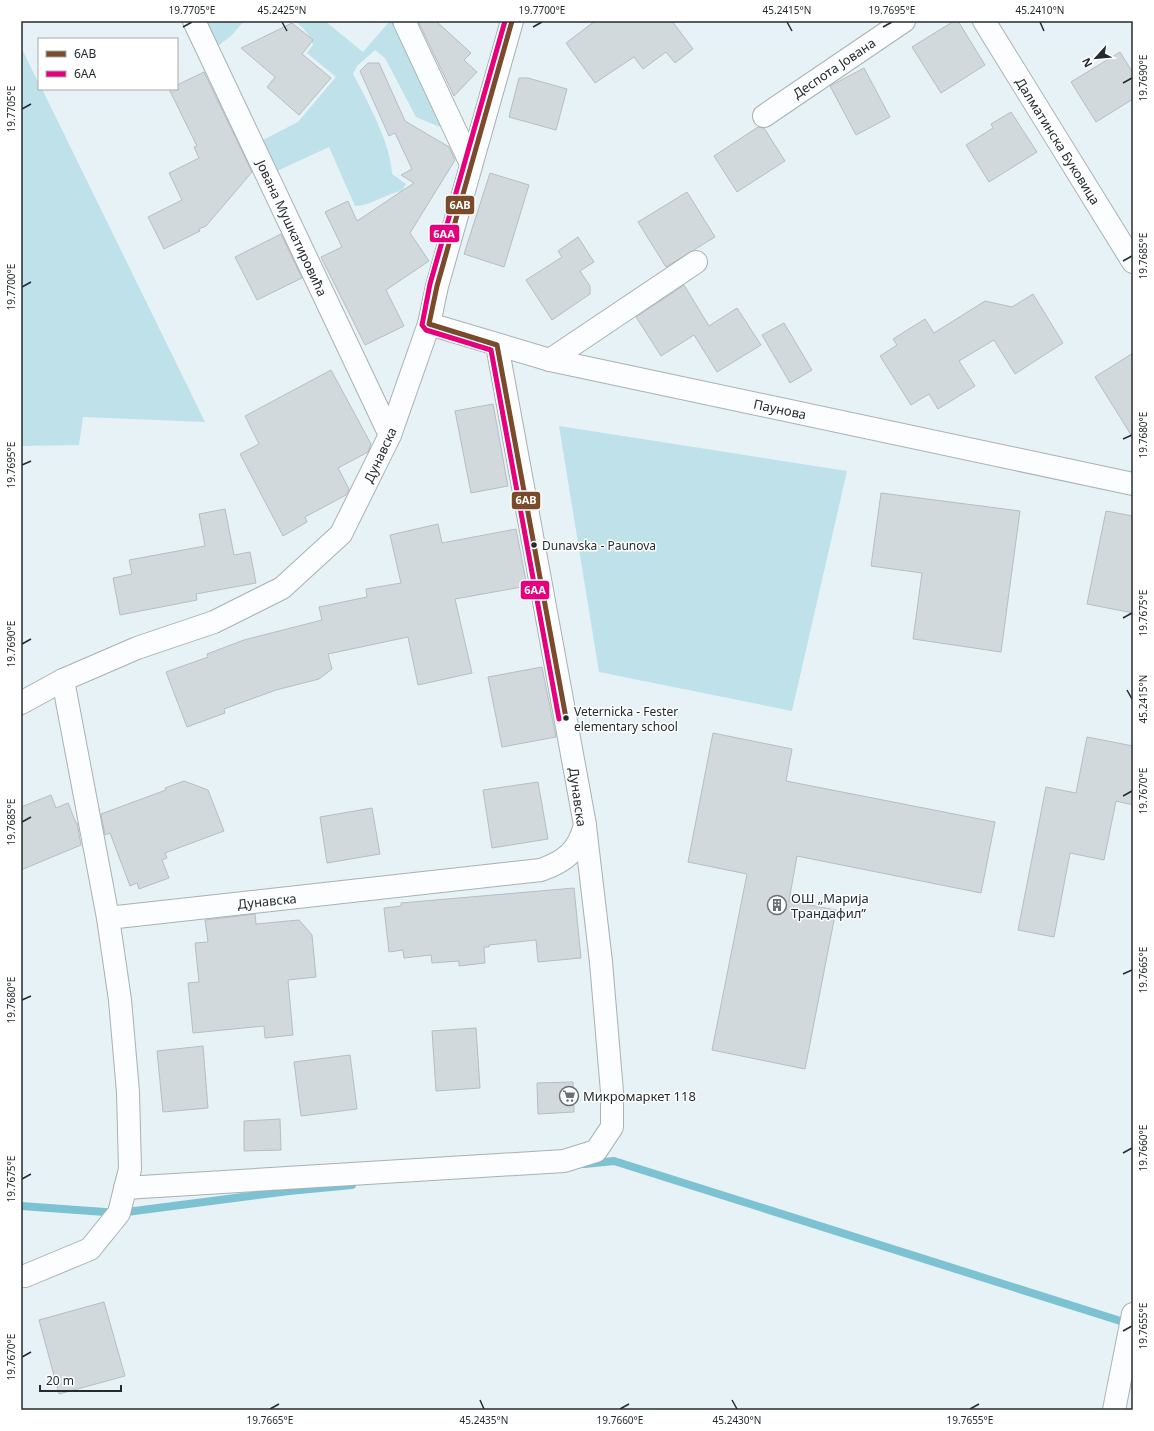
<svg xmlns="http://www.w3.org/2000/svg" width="1154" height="1431" font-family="'Noto Sans',sans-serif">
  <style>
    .green { fill: #bee1ea }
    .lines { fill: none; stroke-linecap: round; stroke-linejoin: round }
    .stream { stroke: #7dc2d3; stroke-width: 8 }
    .building { fill: #d1d9dd; stroke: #b6bec1 }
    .street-casing { stroke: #a8b1b3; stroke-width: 24 }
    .street { stroke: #fbfdfe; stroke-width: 22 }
    .bus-1-casing { stroke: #fff; stroke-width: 8 }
    .bus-2-casing { stroke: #fff; stroke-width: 8 }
    .bus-1 { stroke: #7a4b2a; stroke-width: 5 }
    .bus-2 { stroke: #e5007d; stroke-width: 5 }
    .ticks { fill: none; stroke: #242b2e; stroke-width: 1.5 }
    .bus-dot { fill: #242b2e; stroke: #fff; stroke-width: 1.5 }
    .labels { text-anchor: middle; stroke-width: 3; stroke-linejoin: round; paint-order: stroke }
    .bus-label { font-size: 12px; fill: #242b2e; stroke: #fff; text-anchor: start }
    .street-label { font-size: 13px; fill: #242b2e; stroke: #fff }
    .poi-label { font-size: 13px; fill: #242b2e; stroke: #fff; text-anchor: start }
    .line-badge { stroke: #fff; stroke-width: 1.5 }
    .badge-label { font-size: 11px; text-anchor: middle; font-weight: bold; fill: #fff }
    .neatline { fill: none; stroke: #242b2e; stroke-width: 1.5 }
    .ticks-label { font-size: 10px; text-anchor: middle; fill: #242b2e }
  </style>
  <rect width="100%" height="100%" fill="#e7f2f6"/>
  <g class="green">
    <path d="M206,21h38l-13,15 -13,10z"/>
    <path d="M295,21h30l38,31 27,-31h5l52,109 -31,-13 -31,-59 -10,-8 -18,16 -4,8c14,26 38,70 39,100l14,10 -4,7c-16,2 -31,15 -47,15l-26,-59 -52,24 -14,-31 35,-18 38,-45 -29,-24 6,-8c-3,-10 -9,-17 -18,-24z"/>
    <path d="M21,47l18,37v5h3l163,333 -122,-5 -4,28 -58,1z"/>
    <path d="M559,426l288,45 -55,240 -193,-39z"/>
  </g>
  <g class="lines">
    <g class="stream">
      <path d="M585,1164l29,-3 516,163"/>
      <path d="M21,1206l98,7 170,-22 63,-6"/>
    </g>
  </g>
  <g class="building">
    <path d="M418,21h18l35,32 -7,7 13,12 -23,24z"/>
    <path d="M595,21h77l21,28 -18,14 -9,-11 -23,17 -9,-12 -39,26 -29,-40z"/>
    <path d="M954,21h4l27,44 -44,28 -29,-46z"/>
    <path d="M292,23l21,17 -11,14 29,24 -32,37 -32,-28 8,-10 -34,-29z"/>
    <path d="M1120,52l13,21v26l-37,23 -25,-40z"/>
    <path d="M368,63h11l26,58 44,26 6,13 -45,73 19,28 -43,29 18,36 -39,19 -44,-88 21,-10 -17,-35 23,-11 9,20 57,-38 -13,-8 11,-6 -17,-36 -6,3 -29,-65z"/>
    <path d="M864,68l26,49 -34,18 -26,-49z"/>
    <path d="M204,72l48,100 -46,54 -7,3 1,2 -36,18 -16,-32 34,-17 -13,-27 30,-15 -5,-11 3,-1 -28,-57h8v-4z"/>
    <path d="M519,78h9l39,11 -11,41 -47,-13z"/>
    <path d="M1011,112l26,40 -48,30 -23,-37 27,-17 -2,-4z"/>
    <path d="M758,127l6,1 21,33 -48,31 -23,-36z"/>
    <path d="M490,173l39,12 -25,82 -40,-13z"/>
    <path d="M687,192l28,45 -49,30 -28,-45z"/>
    <path d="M281,234l21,44 -45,22 -22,-43z"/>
    <path d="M578,237l16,25 -14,9 10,15v8l-38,26 -26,-40 36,-23 -4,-6z"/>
    <path d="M684,285l25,41 28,-18 24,37 -44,27 -23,-37 -33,21 -25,-39z"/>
    <path d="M1033,294l30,49 -48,31 -21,-34 -35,21 16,25 -37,23 -9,-15 -18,11 -31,-49 17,-11 -4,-6 32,-20 9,14 51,-32 27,6z"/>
    <path d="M784,323l28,47 -22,13 -28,-48z"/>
    <path d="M1133,353v85l-38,-61z"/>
    <path d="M331,370l40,74 -3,8 -30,16 11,21 -3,6 -41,22 2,5 -24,14 -43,-82 19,-10 -14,-28z"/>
    <path d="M493,404l15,82 -37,7 -16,-82z"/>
    <path d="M881,493l139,18 -19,141 -88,-13 9,-66 -51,-7z"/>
    <path d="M225,509l9,46 16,-3 6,31 -60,11 1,6 -77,15 -7,-37 19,-4 -3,-14 76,-14 -6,-32z"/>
    <path d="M1106,511l27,5v97l-46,-9z"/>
    <path d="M438,524l4,19 74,-14 11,57 -72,13 17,74 -54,12 -10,-48 -80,17 4,15 -13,10 -43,11 -52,19 1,4 -38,14 -21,-55 42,-15 -1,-3 37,-14 78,-20 -3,-13 48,-10 -1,-8 35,-6 -11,-48z"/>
    <path d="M542,667l14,70 -54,10 -14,-70z"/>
    <path d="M713,733l79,16 -6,32 209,41 -14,71 -184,-37 -8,45 47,9 -31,159 -93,-19 35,-176 -59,-12z"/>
    <path d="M1087,737l46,9v59l-17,-4 -12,59 -34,-7 -16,84 -36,-7 28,-143 30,6z"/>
    <path d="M184,781l24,9 16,41 -59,22 2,5 -5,2 7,18 -30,11 -2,-6 -7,3 -20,-53 -5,2 -4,-21 65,-24 -1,-2z"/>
    <path d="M538,782l10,57 -56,9 -9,-58z"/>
    <path d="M51,795l5,13 12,-5 8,20h1l4,22 -60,25v-63z"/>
    <path d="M372,808l8,46 -53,9 -7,-46z"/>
    <path d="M574,888l7,70 -43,4 -2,-22 -47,5v2h-5l1,16 -26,3v-5l-27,2 -1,-8 -27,3 -1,-8 -14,2 -5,-44 17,-2v-3z"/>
    <path d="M255,914l1,10 43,-4 13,15 4,42 -28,3 5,55 -28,3 -1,-12 -71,7 -5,-50 11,-1 -4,-39 13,-1 -3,-22z"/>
    <path d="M476,1028l4,60 -44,3 -4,-60z"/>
    <path d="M203,1046l5,62 -45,4 -6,-61z"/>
    <path d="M350,1055l7,54 -56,7 -7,-54z"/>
    <path d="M573,1082l1,30 -36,2 -1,-31z"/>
    <path d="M280,1119l1,31 -37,1v-30z"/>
    <path d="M104,1302l21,74 -66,18 -20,-74z"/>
  </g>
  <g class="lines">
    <g class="street-casing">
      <g id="street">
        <path d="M194,21l196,414"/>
        <path d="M404,21l67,143"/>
        <path d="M984,21l149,241"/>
        <path d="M764,116l140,-95"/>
        <path d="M429,324l121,36 583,124"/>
        <path d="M550,360l146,-98"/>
        <path d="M21,703l42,-23 74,-32 77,-26 68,-34 59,-54 49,-99 39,-111 8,-38 75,-265"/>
        <path d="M108,918l433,-48c25,-9 37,-19 44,-45l-88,-480"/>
        <path d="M125,1188l439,-27 32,-10 16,-24v-35l-11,-130 -16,-136"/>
        <path d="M25,1276l65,-27 29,-36 11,-44 -2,-77 -8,-92 -12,-82 -45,-238"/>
        <path d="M1114,1410l19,-96"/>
      </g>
    </g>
    <use href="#street" class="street"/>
    <g class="bus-1-casing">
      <path id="bus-1" d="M512,21l-75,265 -8,38 68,21 69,373"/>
    </g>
    <g class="bus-2-casing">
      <path id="bus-2" d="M505,21l-75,263 -8,41 4,5 65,20 68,369"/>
    </g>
    <use href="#bus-1" class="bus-1"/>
    <use href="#bus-2" class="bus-2"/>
  </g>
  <path class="ticks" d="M282,22l5,9M787,22l5,9M1040,22l4,9M183,27l9,-5M533,27l9,-5M883,27l9,-5M1123,83l9,-5M22,109l9,-5M1123,261l9,-5M22,287l9,-5M1123,439l9,-4M22,465l9,-4M1123,618l9,-5M22,644l9,-5M1127,690l5,9M1123,796l9,-5M22,822l9,-5M1123,974l9,-4M22,1000l9,-4M1123,1153l9,-5M22,1179l9,-5M1123,1331l9,-5M22,1357l9,-5M480,1400l4,9M732,1400l5,9M270,1409l9,-5M620,1409l9,-5M970,1409l9,-5"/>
  <defs>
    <g id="building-ring" transform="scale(1)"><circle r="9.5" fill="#fff" stroke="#687174" stroke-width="1.5"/><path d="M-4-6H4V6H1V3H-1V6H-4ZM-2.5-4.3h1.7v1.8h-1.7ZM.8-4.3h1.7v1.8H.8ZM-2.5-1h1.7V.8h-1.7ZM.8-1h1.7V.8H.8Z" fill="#687174"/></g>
    <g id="supermarket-ring" transform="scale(1)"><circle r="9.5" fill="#fff" stroke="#687174" stroke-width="1.5"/><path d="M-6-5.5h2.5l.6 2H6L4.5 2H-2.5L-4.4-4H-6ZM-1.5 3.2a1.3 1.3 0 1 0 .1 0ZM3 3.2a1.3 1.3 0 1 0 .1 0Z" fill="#687174"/></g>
  </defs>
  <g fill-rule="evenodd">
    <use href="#building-ring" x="777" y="905"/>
    <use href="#supermarket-ring" x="569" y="1096"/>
  </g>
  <g class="bus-dot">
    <circle cx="534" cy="545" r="3.5"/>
    <circle cx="566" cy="718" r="3.5"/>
  </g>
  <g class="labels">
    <g class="bus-label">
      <text x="542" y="550">Dunavska - Paunova</text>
      <text x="574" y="716">Veternicka - Fester<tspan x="574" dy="15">elementary school</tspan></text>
    </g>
    <g class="street-label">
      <text transform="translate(834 68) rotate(-34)" y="5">Деспота Јована</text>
      <text transform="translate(1058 141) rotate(58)" y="5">Далматинска Буковица</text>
      <text transform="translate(292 228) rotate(65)" y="5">Јована Мушкатировића</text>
      <text transform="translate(780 409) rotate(12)" y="5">Паунова</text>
      <text transform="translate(380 455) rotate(-65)" y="5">Дунавска</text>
      <text transform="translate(578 797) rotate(82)" y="5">Дунавска</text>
      <text transform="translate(267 901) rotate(-6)" y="5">Дунавска</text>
    </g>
    <g class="poi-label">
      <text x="791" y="903">ОШ „Марија<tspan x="791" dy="15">Трандафил”</tspan></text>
      <text x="583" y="1101">Микромаркет 118</text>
    </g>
  </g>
  <g class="line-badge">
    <rect x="445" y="195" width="30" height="20" rx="4" fill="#7a4b2a"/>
    <rect x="429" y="224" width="31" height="19" rx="4" fill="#e5007d"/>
    <rect x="511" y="491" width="30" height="19" rx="4" fill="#7a4b2a"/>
    <rect x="520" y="580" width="30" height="20" rx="4" fill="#e5007d"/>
  </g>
  <g class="badge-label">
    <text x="460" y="209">6AB</text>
    <text x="444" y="238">6AA</text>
    <text x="526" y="504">6AB</text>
    <text x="535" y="594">6AA</text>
  </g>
  <rect width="1154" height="1431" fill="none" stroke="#ffffff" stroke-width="44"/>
  <rect x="38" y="38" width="140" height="52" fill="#ffffff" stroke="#a7aaab"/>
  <rect x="46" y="51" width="20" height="6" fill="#7a4b2a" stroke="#a7aaab"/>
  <text x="74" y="58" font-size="12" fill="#242b2e">6AB</text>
  <rect x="46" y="71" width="20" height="6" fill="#e5007d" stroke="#a7aaab"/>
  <text x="74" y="78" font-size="12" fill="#242b2e">6AA</text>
  <g transform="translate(1096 58) rotate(243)" stroke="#ffffff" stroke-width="3" paint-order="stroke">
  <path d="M0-3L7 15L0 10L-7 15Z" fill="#242b2e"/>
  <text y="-6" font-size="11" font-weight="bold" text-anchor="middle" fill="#242b2e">N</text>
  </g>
  <path d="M40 1385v6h81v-6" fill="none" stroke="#242b2e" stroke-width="2"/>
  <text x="46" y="1385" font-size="12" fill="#242b2e" stroke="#ffffff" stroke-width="3" paint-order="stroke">20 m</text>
  <rect x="22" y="22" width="1110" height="1387" class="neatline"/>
  <g class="ticks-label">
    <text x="192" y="14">19.7705°E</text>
    <text x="282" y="14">45.2425°N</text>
    <text x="542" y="14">19.7700°E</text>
    <text x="787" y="14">45.2415°N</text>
    <text x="892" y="14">19.7695°E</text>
    <text x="1040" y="14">45.2410°N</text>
    <text transform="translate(1143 78) rotate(-90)" y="4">19.7690°E</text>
    <text transform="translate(11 109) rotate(-90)" y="4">19.7705°E</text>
    <text transform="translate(1143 256) rotate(-90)" y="4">19.7685°E</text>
    <text transform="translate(11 287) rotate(-90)" y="4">19.7700°E</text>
    <text transform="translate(1143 435) rotate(-90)" y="4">19.7680°E</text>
    <text transform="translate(11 465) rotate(-90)" y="4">19.7695°E</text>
    <text transform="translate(1143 613) rotate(-90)" y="4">19.7675°E</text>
    <text transform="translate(11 644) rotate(-90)" y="4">19.7690°E</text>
    <text transform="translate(1143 699) rotate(-90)" y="4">45.2415°N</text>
    <text transform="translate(1143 791) rotate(-90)" y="4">19.7670°E</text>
    <text transform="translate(11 822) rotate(-90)" y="4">19.7685°E</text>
    <text transform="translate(1143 970) rotate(-90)" y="4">19.7665°E</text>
    <text transform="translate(11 1000) rotate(-90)" y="4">19.7680°E</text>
    <text transform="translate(1143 1148) rotate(-90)" y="4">19.7660°E</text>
    <text transform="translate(11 1179) rotate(-90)" y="4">19.7675°E</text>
    <text transform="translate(1143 1326) rotate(-90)" y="4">19.7655°E</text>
    <text transform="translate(11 1357) rotate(-90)" y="4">19.7670°E</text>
    <text x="270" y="1424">19.7665°E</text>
    <text x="484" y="1424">45.2435°N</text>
    <text x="620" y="1424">19.7660°E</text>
    <text x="737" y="1424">45.2430°N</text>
    <text x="970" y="1424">19.7655°E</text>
  </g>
</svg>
